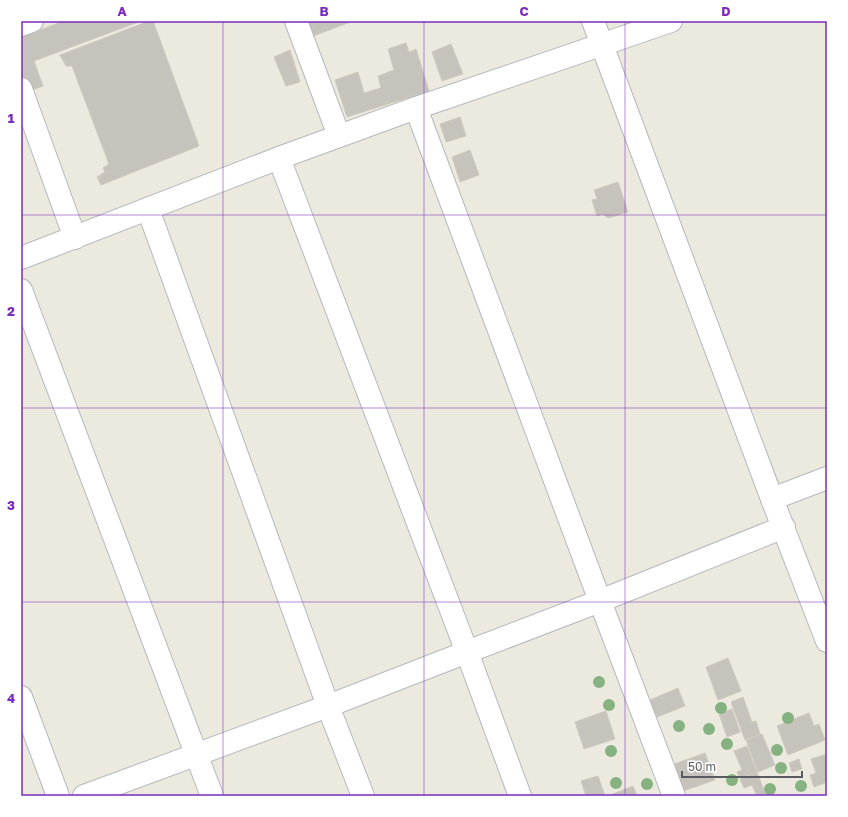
<svg xmlns="http://www.w3.org/2000/svg" width="848" height="817" font-family="'Golos Text',sans-serif">
  <style>
    .building { fill: #c6c3bc; stroke: #d0cabd }
    .lines { fill: none; stroke-linecap: round; stroke-linejoin: round }
    .minor-casing { stroke: #b5b8bd; stroke-width: 24 }
    .minor { stroke: #fff; stroke-width: 22 }
    .tree { fill: #86b282 }
    .grid { fill: none; stroke: #7b2cbf; stroke-width: 1; stroke-opacity: 0.55 }
    .neatline { fill: none; stroke: #7b2cbf; stroke-width: 1.5 }
    .grid-label { font-size: 13px; text-anchor: middle; font-weight: bold; fill: #7b2cbf }
  </style>
  <rect width="100%" height="100%" fill="#ece9df"/>
  <g class="building">
    <path d="M64,21h77l-107,40 9,25 -22,8v-60l6,1z"/>
    <path d="M149,21h4l46,125 -98,39 -4,-8 8,-5 -2,-4 6,-4 -37,-98h-6l-6,-11z"/>
    <path d="M301,21h52l-45,17z"/>
    <path d="M406,43l3,9 7,-3 13,42 -82,26 -12,-37 23,-8 6,21 17,-5 -3,-12 16,-6 -6,-21z"/>
    <path d="M451,44l12,30 -21,7 -10,-29z"/>
    <path d="M290,50l10,32 -14,4 -12,-29z"/>
    <path d="M460,117l6,19 -20,6 -6,-18z"/>
    <path d="M470,150l9,25 -19,7 -8,-25z"/>
    <path d="M618,182l10,30 -20,6 -5,-4 -6,2 -5,-16 5,-1 -3,-9z"/>
    <path d="M728,658l13,33 -23,9 -12,-33z"/>
    <path d="M678,688l7,18 -28,11 -7,-17z"/>
    <path d="M743,697l9,25 4,-1 4,13 -15,6 -14,-38z"/>
    <path d="M732,709l8,23 -13,5 -8,-23z"/>
    <path d="M606,711l9,28 -31,10 -9,-27z"/>
    <path d="M809,713l5,13 5,-2 6,16 -37,15 -11,-29z"/>
    <path d="M762,734l13,31 -17,7 -12,-32z"/>
    <path d="M747,746l10,26 -17,6 -3,-6 5,-2 -8,-19z"/>
    <path d="M705,753l10,27 -32,11 -9,-27z"/>
    <path d="M827,754v28l-13,5 -4,-12 6,-2 -5,-14z"/>
    <path d="M799,759l3,10 -10,3 -3,-9z"/>
    <path d="M757,772l9,24h-9l-5,-11 -8,3 -4,-9z"/>
    <path d="M598,776l7,20h-19l-5,-15z"/>
    <path d="M633,786l4,10h-29z"/>
  </g>
  <g class="lines">
    <g class="minor-casing">
      <g id="minor">
        <path d="M296,21l43,115"/>
        <path d="M593,21l179,478 55,142"/>
        <path d="M21,25l11,-4"/>
        <path d="M21,89l54,149"/>
        <path d="M416,108l184,493 74,195"/>
        <path d="M279,158l188,494 53,144"/>
        <path d="M148,209l180,497 35,90"/>
        <path d="M21,258l258,-100 137,-50 255,-87"/>
        <path d="M21,290l191,506"/>
        <path d="M772,499l55,-21"/>
        <path d="M21,697l37,99"/>
        <path d="M84,796l244,-90 139,-54 133,-51 184,-74"/>
      </g>
    </g>
    <use href="#minor" class="minor"/>
  </g>
  <g class="tree">
    <circle cx="599" cy="682" r="6"/>
    <circle cx="609" cy="705" r="6"/>
    <circle cx="721" cy="708" r="6"/>
    <circle cx="788" cy="718" r="6"/>
    <circle cx="679" cy="726" r="6"/>
    <circle cx="709" cy="729" r="6"/>
    <circle cx="727" cy="744" r="6"/>
    <circle cx="777" cy="750" r="6"/>
    <circle cx="611" cy="751" r="6"/>
    <circle cx="781" cy="768" r="6"/>
    <circle cx="732" cy="780" r="6"/>
    <circle cx="616" cy="783" r="6"/>
    <circle cx="647" cy="784" r="6"/>
    <circle cx="801" cy="786" r="6"/>
    <circle cx="770" cy="789" r="6"/>
  </g>
  <path class="grid" d="M223,21v775M424,21v775M625,21v775M21,215h806M21,408h806M21,602h806"/>
  <rect width="848" height="817" fill="none" stroke="#ffffff" stroke-width="44"/>
  <path d="M682 771v6h120v-6" fill="none" stroke="#585c61" stroke-width="2"/>
  <text x="688" y="771" font-size="12" fill="#585c61" stroke="#ffffff" stroke-width="3" paint-order="stroke">50 m</text>
  <rect x="22" y="22" width="804" height="773" class="neatline"/>
  <g class="grid-label">
    <text x="122" y="16">A</text>
    <text x="324" y="16">B</text>
    <text x="524" y="16">C</text>
    <text x="726" y="16">D</text>
    <text x="11" y="123">1</text>
    <text x="11" y="316">2</text>
    <text x="11" y="510">3</text>
    <text x="11" y="703">4</text>
  </g>
</svg>
